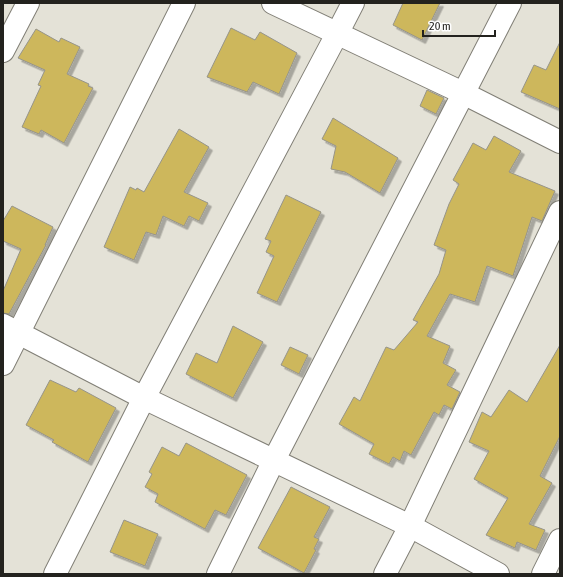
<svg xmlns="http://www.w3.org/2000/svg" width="563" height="577" font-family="'Asap Condensed',sans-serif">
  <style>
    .building { fill: #cdb75b; stroke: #96948a; filter: url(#shadow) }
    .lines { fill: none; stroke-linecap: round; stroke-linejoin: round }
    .street-casing { stroke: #817f76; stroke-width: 24 }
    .street { stroke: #fff; stroke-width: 22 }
  </style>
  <defs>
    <filter id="shadow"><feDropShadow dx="3.5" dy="3.5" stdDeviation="0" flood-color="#0004"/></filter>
  </defs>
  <rect width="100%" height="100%" fill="#e4e2d7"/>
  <g class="building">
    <path d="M403,3h37l-18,37 -29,-15z"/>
    <path d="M231,28l24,12 5,-8 37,21 -18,41 -26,-12 -6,10 -40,-15z"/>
    <path d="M36,29l23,13 2,-4 19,9 -13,27 22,10 -1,2 5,2 -29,55 -23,-13 -2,4 -17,-7 19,-41 -3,-1 7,-15 -27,-12z"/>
    <path d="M560,42v67l-39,-17 13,-27 12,5z"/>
    <path d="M427,90l17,8 -8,16 -16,-8z"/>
    <path d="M333,118l65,40 -18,35 -35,-21 -14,-3 5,-23 -14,-7z"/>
    <path d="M179,129l30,18 -25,45 24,11 -9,18 -10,-5 -5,10 -21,-10 -7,19 -10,-3 -12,28 -30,-13 26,-60 6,3 1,-2 7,4z"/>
    <path d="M494,136l27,15 -12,21 46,19 -13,30 -10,-4 -19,59 -26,-10 -12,36 -25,-8 -23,42 23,10 -7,17 13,7 -9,15 13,7 -8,17 -8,-4 -5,10 -5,-3 -23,43 -7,-4 -4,10 -7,-4 -4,7 -20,-10 5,-10 -35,-20 15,-27 6,4 26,-54 8,3 24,-28 -5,-2 26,-46 7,-24 -12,-5 15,-41 10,-20 -6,-4 20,-37 13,7z"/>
    <path d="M286,195l35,17 -44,90 -20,-9 17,-37 -8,-4 5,-11 -6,-2z"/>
    <path d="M12,206l41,21 -8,18h1l-37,69 -6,-1v-22l18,-42 -18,-8v-20z"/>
    <path d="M233,326l30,16 -30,56 -47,-24 10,-21 21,10z"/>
    <path d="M560,345v91l-20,40 12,7 -23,41 16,6 -9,20 -19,-8 -2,6 -29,-13 22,-37 -34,-19 15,-28 -20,-9 13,-30 9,5 18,-27 18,12z"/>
    <path d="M290,347l18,8 -9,19 -18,-9z"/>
    <path d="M50,380l26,12 3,-4 37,20 -28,54 -36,-20 2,-2 -28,-15z"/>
    <path d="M186,443l61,32 -21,40 -11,-5 -10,19 -50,-27 3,-8 -13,-7 7,-13 -3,-2 13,-25 17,9z"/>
    <path d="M291,487l39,20 -16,30 5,2 -5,10 2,1 -12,23 -46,-25z"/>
    <path d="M124,520l34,14 -13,32 -35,-14z"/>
  </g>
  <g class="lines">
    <g class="street-casing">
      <g id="street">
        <path d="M273,3l190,90 97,49"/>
        <path d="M3,51l25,-48"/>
        <path d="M3,325l141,73 266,128 88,48"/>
        <path d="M3,364l181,-361"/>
        <path d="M55,574l89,-176 193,-364 16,-31"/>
        <path d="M218,574l56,-114 236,-457"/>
        <path d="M385,574l25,-48 150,-314"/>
        <path d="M543,574l17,-34"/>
      </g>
    </g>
    <use href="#street" class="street"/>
  </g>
  <rect width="563" height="577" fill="none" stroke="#23221e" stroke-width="8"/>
  <path d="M423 30v6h72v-6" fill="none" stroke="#23221e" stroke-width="2"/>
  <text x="429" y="30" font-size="12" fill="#23221e" stroke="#ffffff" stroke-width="3" paint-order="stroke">20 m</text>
</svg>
